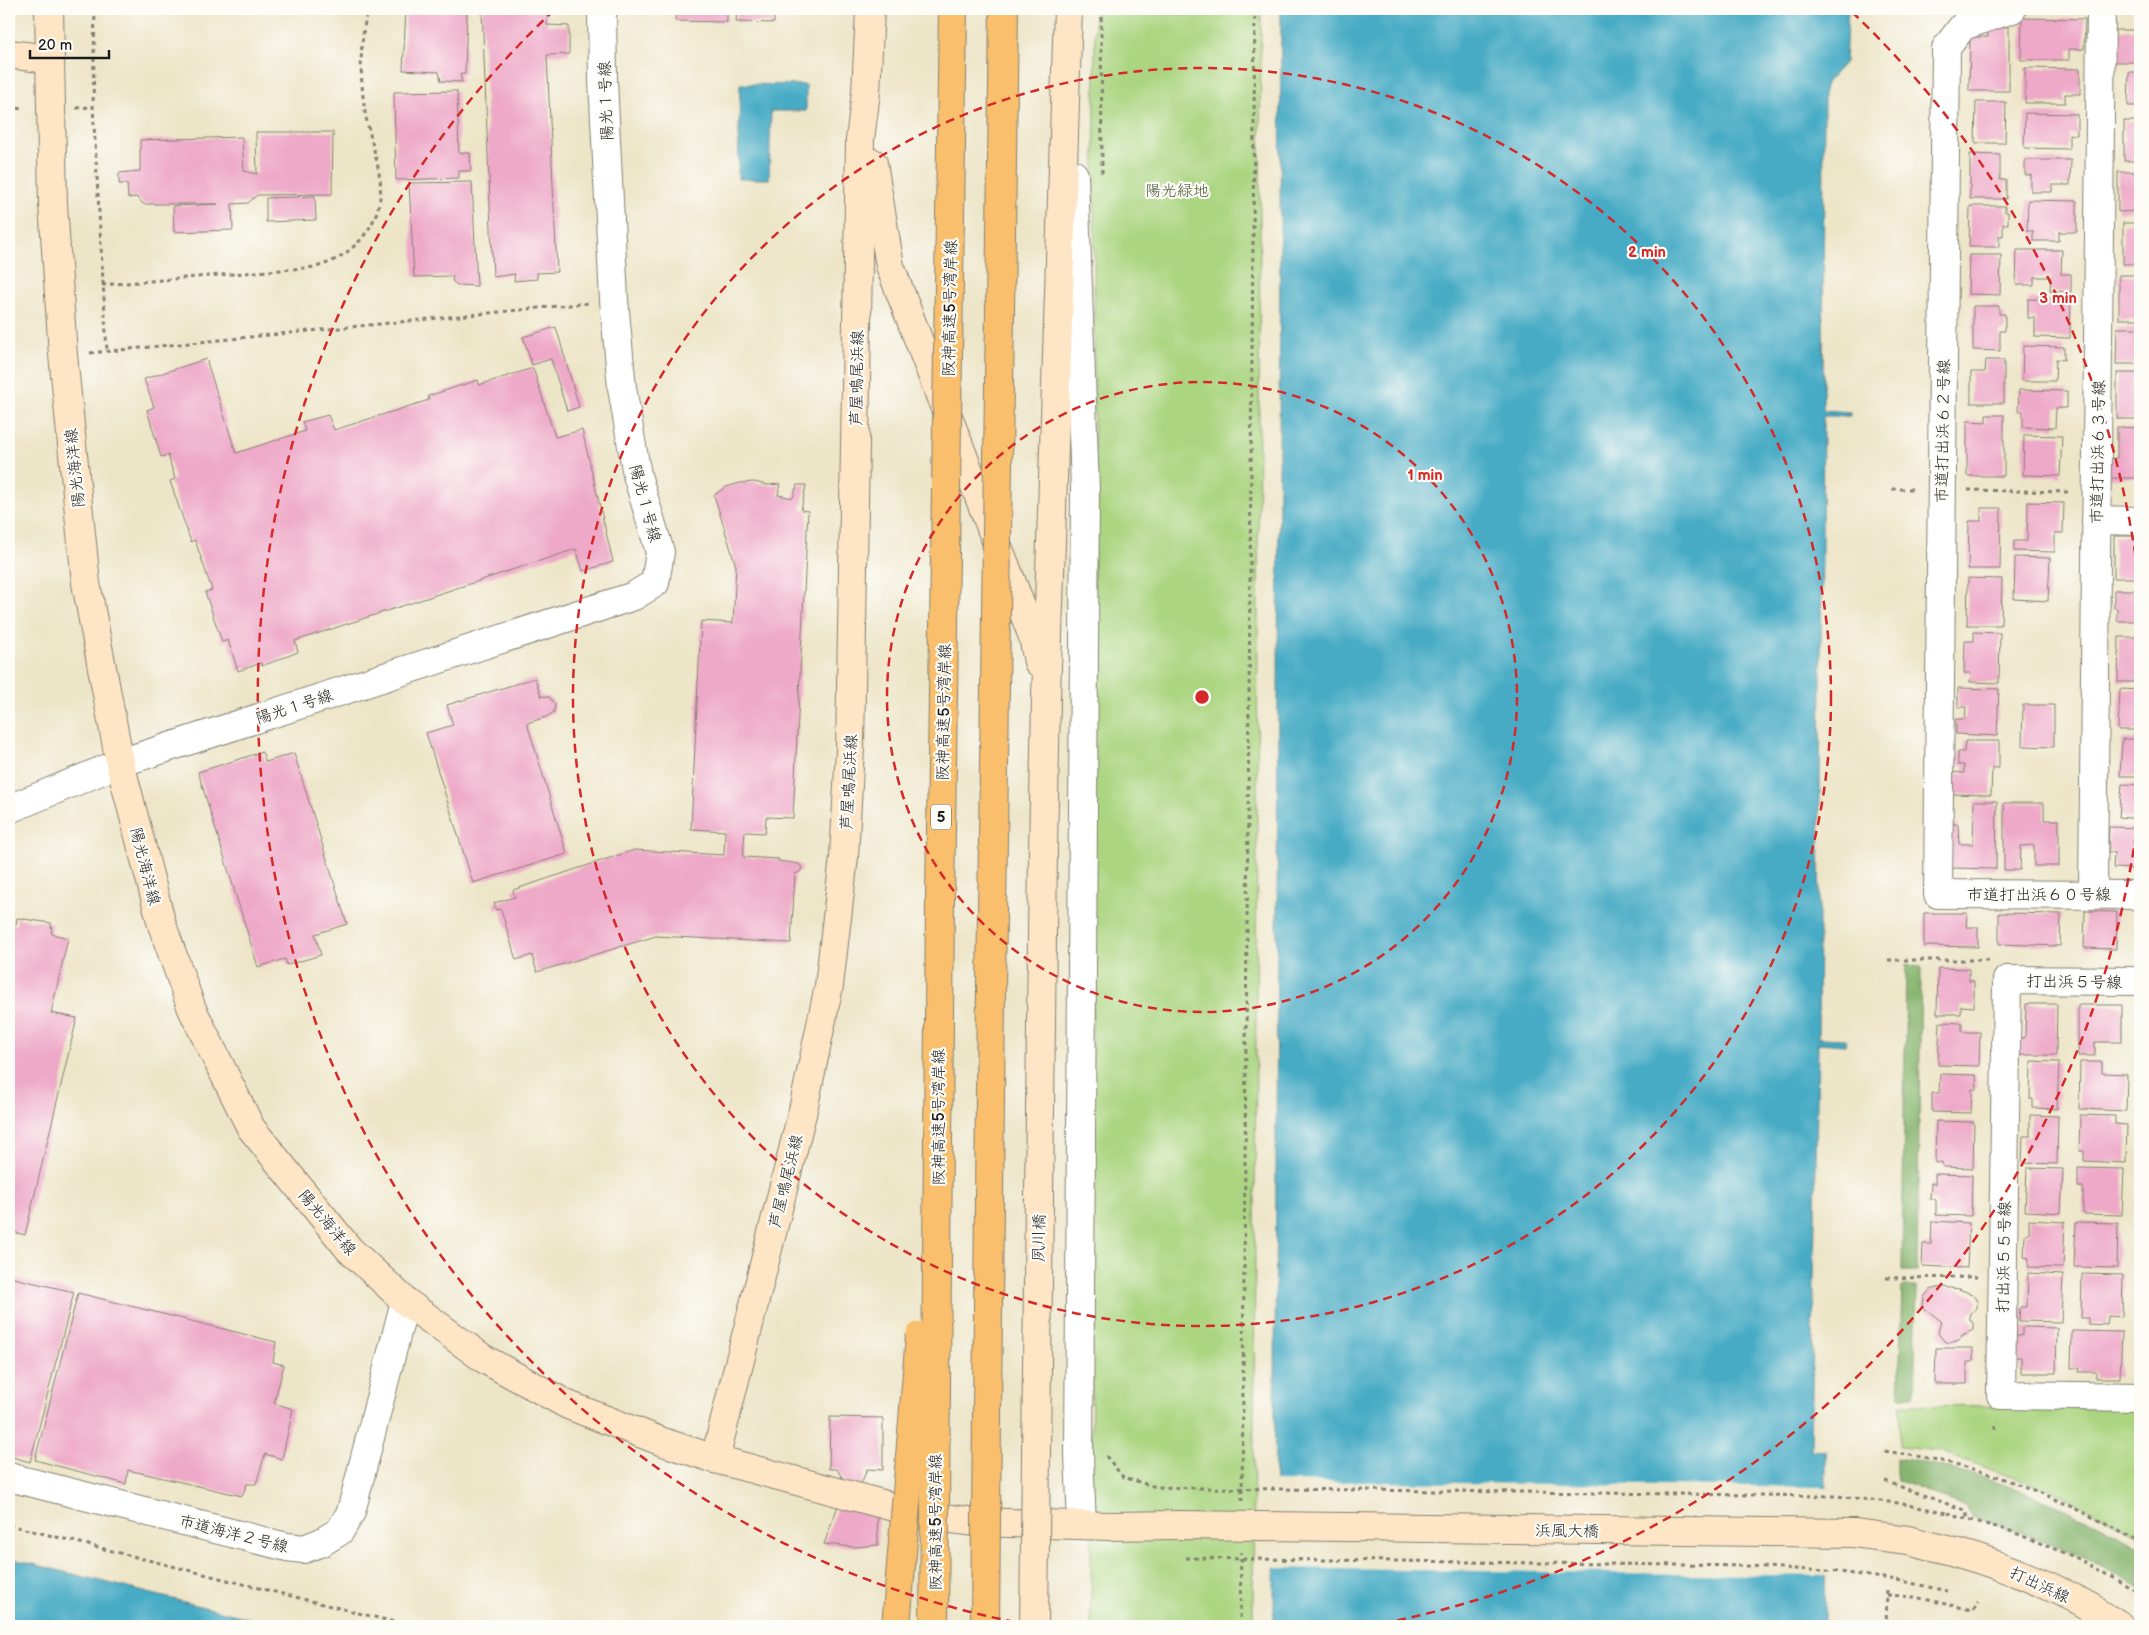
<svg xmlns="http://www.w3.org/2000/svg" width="2149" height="1635" font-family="'Balsamiq Sans','Klee One',sans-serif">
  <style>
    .green { fill: #abd581; stroke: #64784e }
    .forest { fill: #88b66f; stroke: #526946 }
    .water { fill: #46abc5; stroke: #316470 }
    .pier { fill: #ede5c8 }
    .building { fill: #eea8c8 }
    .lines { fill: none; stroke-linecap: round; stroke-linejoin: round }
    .street-casing { stroke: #848072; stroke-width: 30 }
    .secondary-casing { stroke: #848072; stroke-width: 30 }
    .path { stroke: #848072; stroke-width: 3; stroke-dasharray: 4 4; stroke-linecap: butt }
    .street { stroke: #fff; stroke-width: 28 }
    .secondary { stroke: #fde5c5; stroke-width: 28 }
    .secondary-bridge-casing { stroke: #848072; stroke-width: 30; stroke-linecap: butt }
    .highway-bridge-casing { stroke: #848072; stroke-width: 30; stroke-linecap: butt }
    .path-bridge { stroke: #848072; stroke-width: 3; stroke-dasharray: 4 4; stroke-linecap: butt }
    .secondary-bridge { stroke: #fde5c5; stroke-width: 28 }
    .highway-bridge { stroke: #f9bf6d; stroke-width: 28 }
    .ring { fill: none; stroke: #d62828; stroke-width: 2.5; stroke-dasharray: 9 6 }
    .labels { text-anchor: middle; stroke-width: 4.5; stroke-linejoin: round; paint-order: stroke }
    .shield { fill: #fdfcf7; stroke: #605f5e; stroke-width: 1 }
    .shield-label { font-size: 15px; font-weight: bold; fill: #1c1c1c }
    .street-label { font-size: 16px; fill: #1c1c1c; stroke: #fdfcf7 }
    .park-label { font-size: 16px; fill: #4e5d3f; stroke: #fdfcf7 }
    .centre { fill: #d62828; stroke: #fdfcf7; stroke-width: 2.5 }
    .ring-label { font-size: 15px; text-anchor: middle; font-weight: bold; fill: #d62828; stroke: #fdfcf7; stroke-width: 4.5; stroke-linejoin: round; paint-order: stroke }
  </style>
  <rect width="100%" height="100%" fill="#fdfcf7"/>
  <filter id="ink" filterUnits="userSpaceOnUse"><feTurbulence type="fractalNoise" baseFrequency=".02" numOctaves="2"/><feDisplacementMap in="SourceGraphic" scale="10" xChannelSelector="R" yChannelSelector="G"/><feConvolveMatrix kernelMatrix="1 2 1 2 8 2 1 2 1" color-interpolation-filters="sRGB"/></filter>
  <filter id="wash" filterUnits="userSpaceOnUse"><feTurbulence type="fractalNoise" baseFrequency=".0096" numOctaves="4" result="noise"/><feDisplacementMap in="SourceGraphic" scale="20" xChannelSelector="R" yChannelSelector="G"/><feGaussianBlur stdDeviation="1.12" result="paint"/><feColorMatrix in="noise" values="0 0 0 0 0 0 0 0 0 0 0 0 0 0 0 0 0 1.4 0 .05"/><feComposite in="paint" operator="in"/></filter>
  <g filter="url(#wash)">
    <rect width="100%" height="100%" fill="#ede5c8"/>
    <g class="green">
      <path d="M1095,9h166l-8,1617h-162z"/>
      <path d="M1901,1405l239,3v129l-41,-23 -50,-24 -110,-39 -40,-4z"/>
    </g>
    <g class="forest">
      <path d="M1906,965l15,1 -4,305h-15z"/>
      <path d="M1902,1287h15l-3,109h-15z"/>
      <path d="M1897,1458c88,14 166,46 243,90v40l-57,-32 -77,-29 -34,-10 -8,-11 -67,-26z"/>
    </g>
    <g class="water">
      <path d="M1281,9h567l-3,53 -19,21 -2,7 -1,320 27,2v4h-27l-5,622 28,1 -1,6 -27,-2 -7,407 15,1 -1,175h-551z"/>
      <path d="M740,84l66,1v26h-35l-2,68h-31z"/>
      <path d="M9,1558l271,68h-271z"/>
    </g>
    <path class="pier" d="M1272,1481l557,6 -1,89 -557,-8z"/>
    <g id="blocks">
      <g class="building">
        <path d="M406,9h61l-2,65h-5l2,8 -21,-1 -2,-9 -36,-2z"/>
        <path d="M482,9h65v16l22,1v28l-22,1 10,217 -20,1v6l-23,2 1,-7 -22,3z"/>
        <path d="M676,9h51v13l-52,-1z"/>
        <path d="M737,9h37v14l-38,-1z"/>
        <path d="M2022,18l63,1 -1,30h-15v11h-48z"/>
        <path d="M2009,27v64h-40l1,-54h18v-9z"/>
        <rect x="2113" y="30" width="27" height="32"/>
        <path d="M2025,68l55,1v25h-15v9h-40z"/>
        <path d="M2129,72h11v34h-12z"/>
        <path d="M457,91l2,62h11l1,18h-12v7l-63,2 -2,-88z"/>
        <path d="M1976,102h30l-1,41h-30z"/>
        <path d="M2025,113l52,1v21l-8,-1v15l-45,-1z"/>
        <rect x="2124" y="121" width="16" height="40"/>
        <path d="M256,132h77l-1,62 -75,1 -9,8 -16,1 1,26 -59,2 -1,-26 45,-2h-75l-6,-7 -9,1 -1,-14h-8v-11l21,-2v-31l102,-3 2,34 13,3z"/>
        <path d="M1970,154l30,1v25h6v19h-36z"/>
        <path d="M2025,160h46l-1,25h-18v7h-21v-17h-6z"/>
        <path d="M2118,172h22v39l-22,1z"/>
        <path d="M472,182l5,104 -20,-1 -5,-4 1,-5 -39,1 -5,-94z"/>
        <path d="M315,196l1,24 -50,2v-24z"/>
        <path d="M2028,200l49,1v31h-18v9h-26v-10h-6z"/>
        <path d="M1970,206h35v6h3v12h-5v12h-4v11h-30z"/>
        <rect x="2123" y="223" width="17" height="41"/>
        <path d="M2017,250h45l-1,24h10v18l-21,-1 1,-14h-17v8h-18z"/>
        <path d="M1969,255h32l-1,40 -32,-1z"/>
        <rect x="2119" y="275" width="21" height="44"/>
        <path d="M2028,299l43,1 -1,38 -35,-1v-19h-7z"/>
        <path d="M1973,306h26v8h6v17h-5v20l-27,-1z"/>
        <path d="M556,327l23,80 -12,4 -16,-52 -19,6 -9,-28z"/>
        <path d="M2117,328h23v36h-24z"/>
        <path d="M2023,346l41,1v13l-8,-1 -1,22h-33z"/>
        <path d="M206,359l30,94 69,-22 -3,-9 26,-7 6,15 95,-30 -1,-4 50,-16 1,5 54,-17 22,69 27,-7 31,132 -30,9 -7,-22 -281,92 3,11 -36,14 -1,-3 -23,8 -10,-31 -6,2 -17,-50 7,-2 -17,-50 -4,2 -21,-61 5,-2 -7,-24 -7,2 -14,-47 7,-3 -10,-28z"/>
        <path d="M1986,360h18v43h-33v-31h14z"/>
        <rect x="2117" y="373" width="23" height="46"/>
        <path d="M2019,390l48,1v17h-11l-1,20 -32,-1v-16l-5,1z"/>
        <path d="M1986,415h18v61h-37v-55l19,1z"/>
        <path d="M2117,427l23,1v50h-33v-19l10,-1z"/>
        <path d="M2024,435l38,1 -2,40 -37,-1z"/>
        <path d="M754,482l13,3 13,-1 -2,11 15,3 4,-13h9l-5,25 7,1 -15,307 -27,-1 -1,16 -20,-1 -2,25 36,2 -1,2 21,3 3,4 -2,4 -5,2 -4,69 -135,-7 -119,36 -5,-17 -16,5 -15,-51 -5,1 -2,-7 21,-6 -2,-7 121,-40 90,5 1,-24 -34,-2 10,-208 32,2 3,-57 -22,-71 12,-8 14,-4z"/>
        <path d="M2028,502l36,1 -1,30h-8v19l-41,-1v-10h13z"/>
        <path d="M1981,508h20l-1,61h-32l1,-48h12z"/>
        <rect x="2114" y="536" width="26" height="42"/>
        <path d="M2015,557l35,1 -2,43 -34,-2z"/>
        <path d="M1968,578l34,1 -1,46h-34z"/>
        <path d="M2114,590h26v34h-5v-3h-18v-13h-3z"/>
        <path d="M1974,632l26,1 -1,50 -29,-1 1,-9h-7l1,-32h9z"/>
        <path d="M2119,637h21v45h-22z"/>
        <path d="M535,678l6,18 8,1 6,7 -1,8 -8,5 -19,6 40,131 -94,29 -47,-150 27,-8 -6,-20z"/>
        <path d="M1958,688l41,1 -2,47 -41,-2v-15h9l1,-12h-8z"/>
        <path d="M2120,689l20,1v40h-22z"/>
        <path d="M2023,705h31v42l-32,-1z"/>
        <path d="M2122,739h18v37h-20z"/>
        <path d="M1965,741h34v27h-7l-1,27 -43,-1 1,-22 15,1v-8h-6v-13h6z"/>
        <path d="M262,752l4,10 28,-9 53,171 -32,10 6,21 -34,10 -2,-6 -27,8 -60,-195z"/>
        <path d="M2122,784l18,1v34l-21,-2z"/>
        <path d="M1974,801h23l-1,68 -45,-1v-44h7l1,20h14z"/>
        <path d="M2004,803h40v17h15v46h-25v-21l-13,1 -1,24h-16z"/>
        <path d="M2109,827l31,1v41l-27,-1 1,-16h-6z"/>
        <path d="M2085,911l32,1 -1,37 -32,-1z"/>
        <path d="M1924,913h43l-1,14h12v20l-54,-1z"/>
        <path d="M1999,913l62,1 -1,32 -61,-2z"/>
        <path d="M17,918l34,5 1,11 16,4 -17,75 26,5 -52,217 -16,-4v-308l7,2z"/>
        <path d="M1938,968l31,1v12h5v26l-13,-1v8h-24z"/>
        <path d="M2026,1004h31l-1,51h-39v-17h8z"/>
        <path d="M2078,1005h44v37h-27v14h-17z"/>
        <path d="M1940,1022l22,1v9h18l-1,34 -41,-1z"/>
        <path d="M2031,1061l28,1 -2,47 -24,-1v-9h-3z"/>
        <path d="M2080,1062h22v11l25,1 -1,37 -47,-2z"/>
        <path d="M1940,1074l36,1 1,14h-5l-1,24 -39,-1v-19h7z"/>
        <path d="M2030,1115l28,1 -1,48 -35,-1 1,-27h7z"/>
        <path d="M2080,1115l35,1v8l12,1 -1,38 -42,-2v-10h-5z"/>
        <path d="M1936,1121l38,1 -1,46 -30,-1 -1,-5 -7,1z"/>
        <path d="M2027,1168l36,1 -2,44 -36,-2z"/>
        <path d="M2078,1168l46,1 -2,46 -39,-1v-27h-5z"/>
        <path d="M1935,1174l37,1 -1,41 -35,-1v-16h-6l1,-16 4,1z"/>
        <path d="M2029,1220l36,2 -2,46 -35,-1 1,-9 -5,-1 1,-23 4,-1z"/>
        <path d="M1932,1221l37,2 -2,45 -45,-2 1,-22h8z"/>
        <path d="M2076,1222l42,1 -1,45 -43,-1z"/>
        <path d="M2028,1273l35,2 -2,47 -42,-1 1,-14h7z"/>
        <path d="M2082,1274l41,1 -1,42 -14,-1 -1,9 -19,-1v-6h-7z"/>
        <path d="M9,1277l65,15 -44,170 -21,-6z"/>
        <path d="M1942,1287l17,2 15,6 4,6 -3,9 -5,3 -1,5 4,5v7l-11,5 -3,5 -10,3 -6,-3 -5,-7 3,-12 -18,-14 1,-10 6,-7z"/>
        <path d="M78,1293l198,49 -3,20 11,3 -10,38 19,6 -11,50 -17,-5 -9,30h-9l-5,12 -114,-26 -2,14 -91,-24z"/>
        <path d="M2022,1327l35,1 -1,45h-35v-16h-6v-21h7z"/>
        <path d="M2072,1331l50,1 -2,46h-24v-6h-17l1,-4h-9z"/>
        <path d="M1936,1348h37v14h-6v22h-32z"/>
        <path d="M830,1417l53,1v52l-16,-1 -15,39h25l1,37 -24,2 -30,-3 22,-60 -9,-15h-8z"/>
      </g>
    </g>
  </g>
  <g filter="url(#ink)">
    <use href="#blocks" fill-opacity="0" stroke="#848072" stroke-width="1"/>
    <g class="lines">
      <g class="street-casing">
        <g id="street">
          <path d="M2012,9l-49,17 -17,22 -8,846 202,1"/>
          <path d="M1074,175l11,315 -6,964 3,71"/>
          <path d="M2096,520l44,1"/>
          <path d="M9,809l111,-46 514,-167 21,-13 5,-31 -23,-77 -15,-87 -8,-88 -11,-220 -1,-71"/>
          <path d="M2093,895l8,-886"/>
          <path d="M2140,981l-133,-1 -6,415 139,2"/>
          <path d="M9,1477l278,70 17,2 18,-7 18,-11 11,-19 54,-211"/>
        </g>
      </g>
      <g class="secondary-casing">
        <g id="secondary">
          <path d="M49,9l4,195 10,151 23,228 34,180 42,162 30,84 59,119 98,121 56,52 79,58 84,46 95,37 52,17 212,57 49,6 133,4 68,-1"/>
          <path d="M9,54l39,5"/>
          <path d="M873,163l17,103 143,371 5,25"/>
          <path d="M1043,851l3,-153 22,-689"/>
          <path d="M715,1459l88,-349 26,-124 15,-129 6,-108 10,-609 6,-48 4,-83"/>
          <path d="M1955,1552c59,17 115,40 166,74"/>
        </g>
      </g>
      <g class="path">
        <path d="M95,9l-2,98 14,244"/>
        <path d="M1101,9l1,164"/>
        <path d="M76,108l17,-1"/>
        <path d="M9,109l16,-1"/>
        <path d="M102,285l214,-18c39,-11 69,-45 64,-88 -3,-22 -11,-45 -15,-67 -5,-34 -6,-70 3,-103"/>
        <path d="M90,353l499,-50"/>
        <path d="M1892,489h23"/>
        <path d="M1968,490l102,2"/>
        <path d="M1888,960h101"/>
        <path d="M1886,1278l91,-1"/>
        <path d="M1995,1430l2,-8"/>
        <path d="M1885,1451c17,3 35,5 52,9 72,15 140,47 203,83"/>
        <path d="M1106,1456l17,21 33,10 43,1"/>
        <path d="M1885,1481l79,29 5,9"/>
        <path d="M1242,1501l13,-1492"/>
        <path d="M1947,1513l63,18 67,27 63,35"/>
        <path d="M9,1525l401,101"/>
        <path d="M1887,1595l28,2 57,13 7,-8"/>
        <path d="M1240,1626l1,-74"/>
        <path d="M1886,1626l1,-36"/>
      </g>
      <use href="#street" class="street"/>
      <use href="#secondary" class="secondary"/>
      <g class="secondary-bridge-casing">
        <g id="secondary-bridge">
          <path d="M1177,1525l677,8 54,7 47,12"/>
          <path d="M1034,1626l9,-775"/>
        </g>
      </g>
      <g class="highway-bridge-casing">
        <g id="highway-bridge">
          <path d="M896,1626l24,-290"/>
          <path d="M934,1626l6,-726 13,-891"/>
          <path d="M985,1626l6,-636 13,-981"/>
        </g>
      </g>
      <g class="path-bridge">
        <path d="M1199,1488l637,8 62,7 49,10"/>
        <path d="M1186,1558l564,8 90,6 57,8 50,11"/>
      </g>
      <use href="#secondary-bridge" class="secondary-bridge"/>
      <use href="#highway-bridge" class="highway-bridge"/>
    </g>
  </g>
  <g class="ring">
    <circle cx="1202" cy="697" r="315"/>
    <circle cx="1202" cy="697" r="629"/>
    <path d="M2140 804A944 944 0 0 1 1374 1625M1030 1625A944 944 0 0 1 552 12M1852 12A944 944 0 0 1 2140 590"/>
  </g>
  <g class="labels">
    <rect class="shield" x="931" y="804.5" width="20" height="25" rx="4"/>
    <g class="shield-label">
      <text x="941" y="822">5</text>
    </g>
    <g class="street-label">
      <text transform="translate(605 101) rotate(-92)" y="6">陽光１号線</text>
      <text transform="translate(949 308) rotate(-89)" y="6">阪神高速5号湾岸線</text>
      <text transform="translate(856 378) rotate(-89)" y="6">芦屋鳴尾浜線</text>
      <text transform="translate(1942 431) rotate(-89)" y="6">市道打出浜６２号線</text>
      <text transform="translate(2097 452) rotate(-89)" y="6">市道打出浜６３号線</text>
      <text transform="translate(74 468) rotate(-96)" y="6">陽光海洋線</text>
      <text transform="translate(646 503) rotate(75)" y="6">陽光１号線</text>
      <text transform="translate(294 706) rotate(-18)" y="6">陽光１号線</text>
      <text transform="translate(943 712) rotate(-89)" y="6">阪神高速5号湾岸線</text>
      <text transform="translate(848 782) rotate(-87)" y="6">芦屋鳴尾浜線</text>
      <text transform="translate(146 866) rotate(76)" y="6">陽光海洋線</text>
      <text x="2039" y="900">市道打出浜６０号線</text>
      <text transform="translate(2074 981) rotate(1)" y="6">打出浜５号線</text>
      <text transform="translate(938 1117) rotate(-90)" y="6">阪神高速5号湾岸線</text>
      <text transform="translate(785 1181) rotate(-76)" y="6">芦屋鳴尾浜線</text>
      <text transform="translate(328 1222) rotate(50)" y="6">陽光海洋線</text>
      <text transform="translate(1038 1238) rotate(-89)" y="6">夙川橋</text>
      <text transform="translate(2003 1257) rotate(-89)" y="6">打出浜５５号線</text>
      <text transform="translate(935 1522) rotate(-90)" y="6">阪神高速5号湾岸線</text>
      <text transform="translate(1567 1530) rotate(1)" y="6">浜風大橋</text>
      <text transform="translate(234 1533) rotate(14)" y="6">市道海洋２号線</text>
      <text transform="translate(2040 1584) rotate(25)" y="6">打出浜線</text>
    </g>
    <g class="park-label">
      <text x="1177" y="196">陽光緑地</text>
    </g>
  </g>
  <circle cx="1202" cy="697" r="8" class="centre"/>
  <g class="ring-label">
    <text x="1647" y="257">2 min</text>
    <text x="2058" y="303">3 min</text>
    <text x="1425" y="480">1 min</text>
  </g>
  <rect width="2149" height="1635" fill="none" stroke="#fdfcf7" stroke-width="30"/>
  <path d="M30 50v8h79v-8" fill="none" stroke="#1c1c1c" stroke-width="2.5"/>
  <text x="38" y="50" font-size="15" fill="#1c1c1c" stroke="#fdfcf7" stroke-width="4" paint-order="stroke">20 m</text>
</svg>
